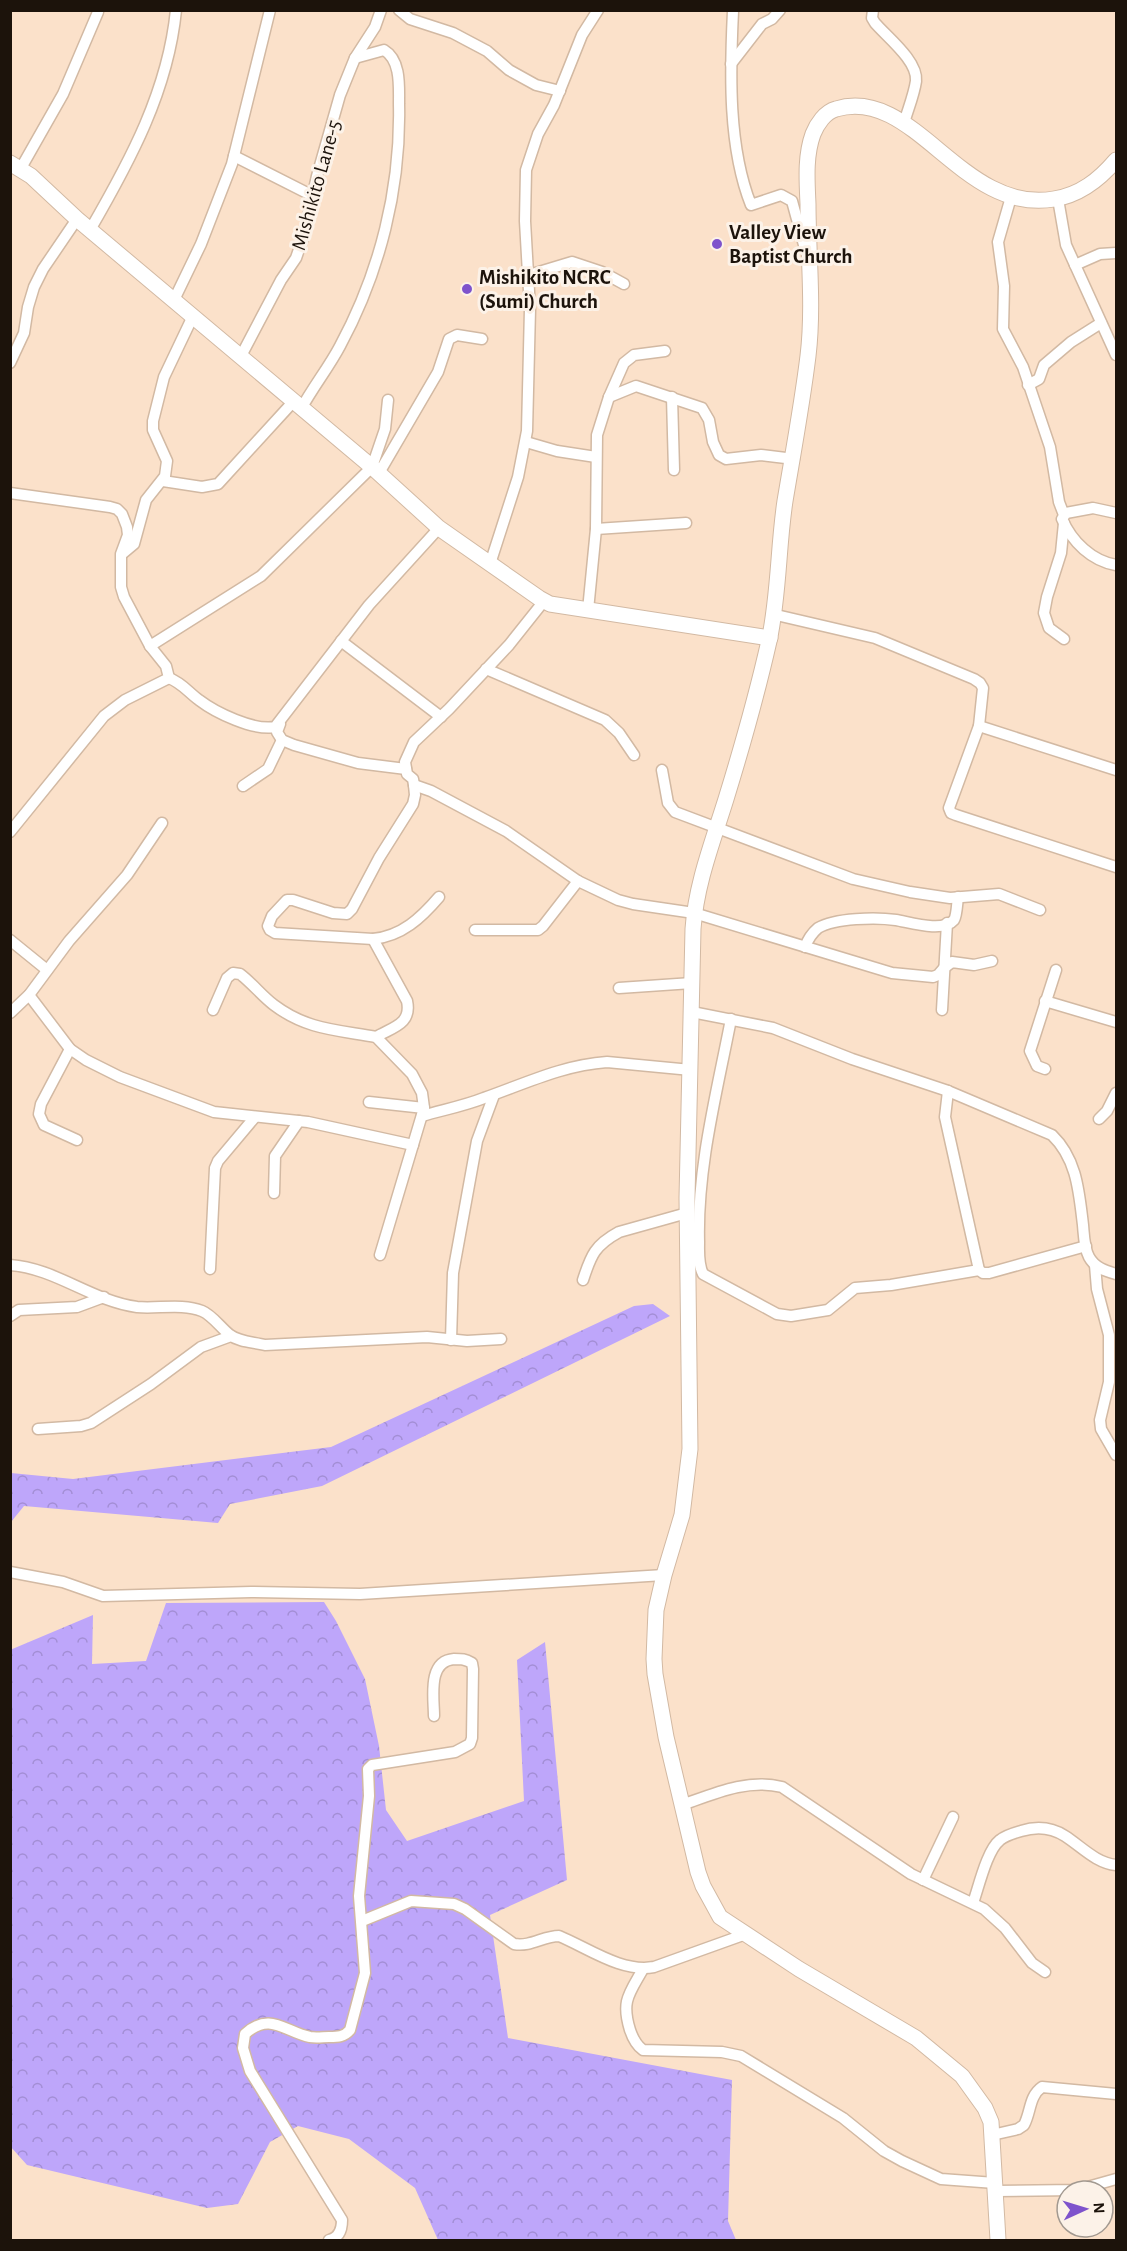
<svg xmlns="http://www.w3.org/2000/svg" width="1127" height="2251" font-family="'Alegreya Sans',sans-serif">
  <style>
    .forest { fill: url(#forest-crowns) }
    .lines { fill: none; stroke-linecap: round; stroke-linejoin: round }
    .street-casing { stroke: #d2b9a3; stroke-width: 13 }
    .secondary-casing { stroke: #d2b9a3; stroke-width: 17 }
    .street { stroke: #fff; stroke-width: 10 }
    .secondary { stroke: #fff; stroke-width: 15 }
    .poi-dot { fill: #7e53cc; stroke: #fcf2e8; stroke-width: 2 }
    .labels { text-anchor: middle; stroke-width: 6; stroke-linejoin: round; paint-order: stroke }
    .street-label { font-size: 21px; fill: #1c130b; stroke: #fcf2e8 }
    .poi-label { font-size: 21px; font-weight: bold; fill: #1c130b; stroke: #fcf2e8; text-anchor: start }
  </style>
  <defs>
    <pattern id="forest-crowns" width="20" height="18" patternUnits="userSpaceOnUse" patternTransform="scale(1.5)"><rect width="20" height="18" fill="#bea6fa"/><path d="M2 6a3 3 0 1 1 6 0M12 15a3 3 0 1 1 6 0" fill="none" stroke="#a38ed5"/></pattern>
  </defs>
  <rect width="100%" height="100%" fill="#fbe1ca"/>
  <g class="forest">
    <path d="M653,1304l17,12 -348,170 -92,18 -12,19 -194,-17 -13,16v-49l62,6 258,-32 303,-141z"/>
    <path d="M324,1602l12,19 29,58 14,67 7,64 21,31 117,-40 -7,-141 28,-18 22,238 -77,35 18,123 224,42 -4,141 8,19h-298l-23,-52 -66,-49 -51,-13 -28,16 -32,62 -31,4 -180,-43 -17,-19v-496l83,-35 -1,49 54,-3 20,-58z"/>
  </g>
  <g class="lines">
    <g class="street-casing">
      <g id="street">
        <path d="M399,10l11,9 43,14 34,18 22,19 27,15 24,6"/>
        <path d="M873,10l-1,8 3,5c12,14 43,38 41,58 -2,14 -8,28 -12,42"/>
        <path d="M733,11c-3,62 -5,136 18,194l30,-10 11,6 12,44"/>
        <path d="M731,64l31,-40 10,-5 8,-9"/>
        <path d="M234,156l79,40"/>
        <path d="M21,168l42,-74 35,-82"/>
        <path d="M1011,197l-13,45 6,44 -1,43 20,38 27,80 9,55 5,13"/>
        <path d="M1058,199l8,46 50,110"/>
        <path d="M90,230c40,-69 78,-139 86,-220"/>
        <path d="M1075,265l25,-11 16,-1"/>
        <path d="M529,275l43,-13 30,10 22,12"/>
        <path d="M174,300l27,-56 31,-80 38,-154"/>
        <path d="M241,356l40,-76 15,-22 8,-23 13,-59 23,-81 15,-37 20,-31 6,-17"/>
        <path d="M10,363l14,-30 4,-26 6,-20 9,-18 34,-50"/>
        <path d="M1028,385l11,-6 5,-14 27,-23 30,-19"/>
        <path d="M609,397l27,-11 66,22 7,12 4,22 6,13 7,4 35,-4 33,4"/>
        <path d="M672,397l2,73"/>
        <path d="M301,409c12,-22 28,-42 39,-63 40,-74 61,-158 59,-242 0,-18 2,-44 -15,-54l-29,8"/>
        <path d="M526,442l31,9 39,6"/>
        <path d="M379,473l59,-101 11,-33 8,-4 25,4"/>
        <path d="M163,481l39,6 16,-3 75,-82"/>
        <path d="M10,493l100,14 7,2 5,5 5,13 1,8 -7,19v33l3,10 26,49 16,20 3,12 -44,22 -21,16 -94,116"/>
        <path d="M1116,513l-23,-5 -27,5 -4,6c10,23 30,42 54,46"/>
        <path d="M1064,523l-3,30 -14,44 -3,16 5,15 15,11"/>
        <path d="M596,529l90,-6"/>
        <path d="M122,554l12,-10 12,-44 19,-24 2,-15 -14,-31v-9l11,-44 29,-61"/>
        <path d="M490,564l28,-87 9,-46 3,-122 -5,-88 1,-51 12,-36 16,-29 28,-70 16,-25"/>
        <path d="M588,610l8,-81 1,-94 12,-38 15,-34 10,-8 31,-4"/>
        <path d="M772,614l103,24 99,41 6,4 3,5 -4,38"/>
        <path d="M341,641l100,76"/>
        <path d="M150,646l111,-70 111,-109 13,-38 3,-29"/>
        <path d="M486,669l119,51 14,13 15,22"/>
        <path d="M169,678c13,5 19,14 30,22 17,13 55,31 76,27l94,-122 70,-77"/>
        <path d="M280,724l-3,8 5,8 12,5 64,18 48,6"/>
        <path d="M662,770l6,33 7,9 178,67 57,13 40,6 49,-4 41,16"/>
        <path d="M1116,770l-137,-44 -30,82 2,5 5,2 160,52"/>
        <path d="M414,785l17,6 75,40 72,50 40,19 15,4 61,9 198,60 41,4 5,-2 6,-7 8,-6 22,3 18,-4"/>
        <path d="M243,786l25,-17 14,-29"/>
        <path d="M439,897c-18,21 -37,39 -66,42l-98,-6 -5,-3 -2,-4 4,-10 15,-16h6l40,13 14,1 5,-5 27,-51 34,-54 2,-9 -1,-10 -1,-6 -6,-5 -2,-12 9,-20 35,-33 60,-64 35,-44"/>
        <path d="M475,930h63l5,-4 35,-45"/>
        <path d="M373,939l34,62c5,23 -14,26 -31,36"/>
        <path d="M10,940l37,30"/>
        <path d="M805,947c3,-8 7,-14 13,-19 17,-10 58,-11 78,-8 13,2 47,13 58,0 3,-5 3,-17 4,-23"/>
        <path d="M619,988l73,-5"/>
        <path d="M29,995l41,54 16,11 34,17 94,35 94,10 105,23"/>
        <path d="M1045,1001l71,21"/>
        <path d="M213,1010l14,-32 6,-5 7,1c12,9 22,22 34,31 33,25 64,25 102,32l36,37 10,19 2,15 -44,147"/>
        <path d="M942,1010l5,-87"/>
        <path d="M692,1012l81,16 79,31 96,32 104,44c25,24 27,57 31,90 1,11 1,23 6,32 6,11 17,14 27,17"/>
        <path d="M10,1013l19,-18 40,-54 58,-66 35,-52"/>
        <path d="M731,1019c-14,73 -34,148 -32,223 0,11 -1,22 4,32l74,40 14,2 37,-6 27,-22 36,-3 88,-15"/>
        <path d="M70,1049l-29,55 -2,10 5,11 33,15"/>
        <path d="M1045,1069l-8,-3 -7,-15 26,-81"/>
        <path d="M948,1091l-3,26 34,153 4,3h6l97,-27"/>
        <path d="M369,1102l55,6"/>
        <path d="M422,1116c20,-6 42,-10 62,-18 40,-14 79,-33 123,-36l84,8"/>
        <path d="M1099,1119l8,-8 9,-18"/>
        <path d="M274,1193l1,-37 24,-35"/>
        <path d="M10,1265c45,3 82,36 127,42 21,2 45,-4 65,4 10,4 19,17 28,24 9,7 23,7 35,10l162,-8 40,4 34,-2"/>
        <path d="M1095,1265l2,24 12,46v47l-9,38 1,9 15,26"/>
        <path d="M210,1269l5,-101 3,-7 37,-44"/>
        <path d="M583,1280c8,-25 12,-35 36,-48l68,-19"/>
        <path d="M10,1316l9,-6 58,-3 27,-10"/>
        <path d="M451,1340l2,-67 24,-132 17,-46"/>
        <path d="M38,1429l43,-3 10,-3 60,-39 50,-37 30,-11"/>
        <path d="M10,1572l53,10 40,14 148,-4 109,2 304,-19"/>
        <path d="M682,1805c31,-11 66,-27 100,-18l129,87 73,35 21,19 27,35 13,9"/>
        <path d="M923,1880l30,-63"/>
        <path d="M973,1903c6,-17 14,-53 27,-63 6,-5 14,-7 21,-9 16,-5 30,-4 44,5 17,11 31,27 51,29"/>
        <path d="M362,1921l49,-20 43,3 11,5 49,35c17,3 29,-8 45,-8 29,12 63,37 95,31l92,-33"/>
        <path d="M643,1969c-14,25 -22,32 -13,61 3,9 6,15 13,20l79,2 19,4 102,62 41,33 18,10 39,18 54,4"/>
        <path d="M992,2135l26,-6 6,-4c7,-13 5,-29 18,-38l74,7"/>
        <path d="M996,2191l81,-1 39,-11"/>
        <path d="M329,2240c10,-2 13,-10 13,-20l-92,-149 -7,-23 2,-14c25,-23 40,-2 65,3 6,1 13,0 19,0 9,0 15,0 21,-7l15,-57 -6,-77 10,-100 -1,-27 4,-4 83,-13 15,-8 2,-6 1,-69 -1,-6c-7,-4 -10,-4 -18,-4 -27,2 -20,39 -20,57"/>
      </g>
    </g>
    <g class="secondary-casing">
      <g id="secondary">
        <path d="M10,163l21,13 46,43 295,248 67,61 100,70 11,6 220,34"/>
        <path d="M998,2240l-7,-118 -6,-14 -23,-32 -46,-38 -117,-69 -79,-52 -17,-31 -5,-14 -32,-135 -11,-63 -1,-15 2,-49 8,-35 18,-60 8,-66 -3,-251 6,-269c3,-45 20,-88 33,-130 16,-52 31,-105 43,-158 10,-46 9,-94 16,-140 8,-48 17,-96 23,-145 6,-50 0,-102 0,-152 -1,-23 -3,-48 5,-70 4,-10 12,-22 23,-25 78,-24 126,106 218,90 26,-4 45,-19 62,-39"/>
      </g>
    </g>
    <use href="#street" class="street"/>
    <use href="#secondary" class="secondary"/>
  </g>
  <g class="poi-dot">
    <circle cx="717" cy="244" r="6"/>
    <circle cx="467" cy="289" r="6"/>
  </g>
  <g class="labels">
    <g class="street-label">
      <text transform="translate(316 185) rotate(-74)" y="7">Mishikito Lane-5</text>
    </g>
    <g class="poi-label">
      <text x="729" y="239">Valley View<tspan x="729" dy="24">Baptist Church</tspan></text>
      <text x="479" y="284">Mishikito NCRC<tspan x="479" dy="24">(Sumi) Church</tspan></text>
    </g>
  </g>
  <rect width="1127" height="2251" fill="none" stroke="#1c130b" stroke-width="24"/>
  <g transform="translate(1085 2209) rotate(86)"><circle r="28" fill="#fcf2e8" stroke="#a29990" stroke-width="1.5"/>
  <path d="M0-4.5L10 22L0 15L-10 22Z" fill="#7e53cc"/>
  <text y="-9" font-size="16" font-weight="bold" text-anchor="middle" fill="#1c130b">N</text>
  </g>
</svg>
